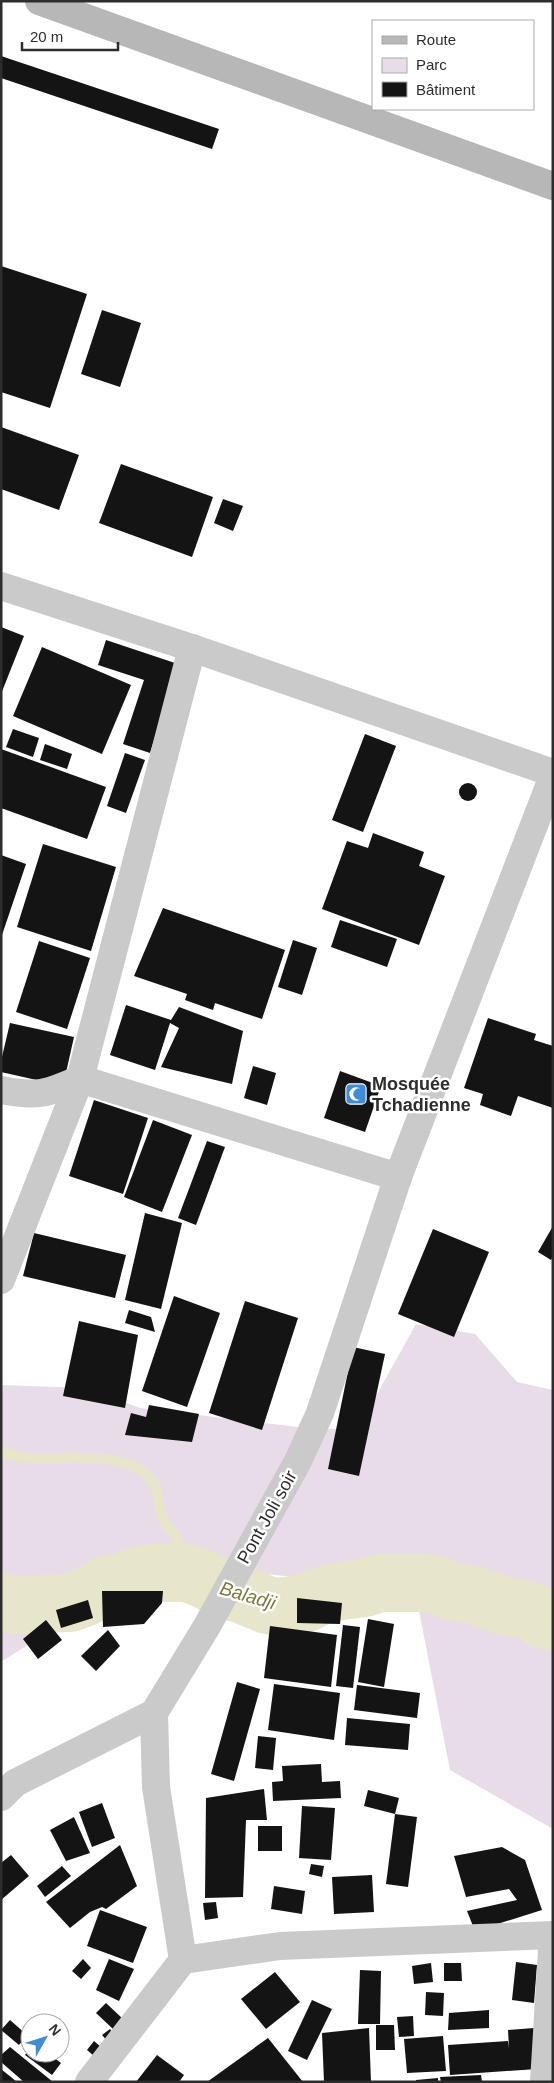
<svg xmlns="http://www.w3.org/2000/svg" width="554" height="2083" font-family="Arial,sans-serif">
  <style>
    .green { fill: #e9dce9 }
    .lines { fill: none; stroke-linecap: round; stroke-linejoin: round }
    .stream { stroke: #e8e6ca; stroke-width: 10 }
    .river { stroke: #e8e6ca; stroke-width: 58 }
    .building { fill: #141414 }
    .street { stroke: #cacaca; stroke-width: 28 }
    .secondary { stroke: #b7b7b7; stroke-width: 28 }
    .labels { text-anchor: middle; stroke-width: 5; stroke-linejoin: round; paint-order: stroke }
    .poi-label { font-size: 18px; font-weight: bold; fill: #2d2d2d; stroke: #fff; text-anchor: start }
    .street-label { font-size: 18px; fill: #2d2d2d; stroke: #fff }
    .water-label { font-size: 19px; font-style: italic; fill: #7c783e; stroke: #fff }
  </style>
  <rect width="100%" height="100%" fill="#fff"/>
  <path class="green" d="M416,1324l59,10 42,48 36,8v439l-103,-59 -36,-185 -35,-9 -76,2 -119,-13 -92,39 -91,58v-277l85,3 54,20 158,19 59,3z"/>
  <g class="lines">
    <path class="stream" d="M1,1452c10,2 21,6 30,6 33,2 99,-9 121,23 7,10 6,22 9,33 4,12 17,22 19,33 2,9 3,17 6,26"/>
    <path class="river" d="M1,1602l12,3 57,-2 14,-5 22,-13 15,-2 15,-7 17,-3h33l18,6 21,12 13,2 29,12 12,2 28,-4 9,-5 18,-6 31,-4 15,-5h44l13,2 13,6 26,5 28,10 20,3 10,3 9,8 10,1"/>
  </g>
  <g class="building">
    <path d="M1,56l218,73 -7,20 -211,-71z"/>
    <path d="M1,266l86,28 -37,114 -49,-16z"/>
    <path d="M102,310l39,13 -21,64 -39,-13z"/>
    <path d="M1,427l78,28 -20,55 -58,-21z"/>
    <path d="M121,464l92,33 -21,60 -93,-34z"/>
    <path d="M223,499l20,7 -10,25 -19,-8z"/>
    <path d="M1,627l23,9 -23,58z"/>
    <path d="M106,640l72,24 -28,89 -27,-9 21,-64 -46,-15z"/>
    <path d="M42,647l89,38 -29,69 -89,-38z"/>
    <path d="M13,729l26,9 -6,19 -27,-10z"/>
    <path d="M365,734l31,12 -33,86 -31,-12z"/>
    <path d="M45,744l27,10 -5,15 -27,-9z"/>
    <path d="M1,749l105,38 -19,52 -86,-31z"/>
    <path d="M125,753l20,7 -19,53 -19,-7z"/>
    <circle cx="468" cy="792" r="9"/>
    <path d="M373,833l51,19 -5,14 26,10 -26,69 -97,-36 25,-68 21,7z"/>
    <path d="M43,844l73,23 -25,84 -74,-24z"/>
    <path d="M1,855l25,9 -24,71h-1z"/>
    <path d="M163,908l122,42 -23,69 -47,-16 -2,7 -28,-10 2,-6 -53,-18z"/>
    <path d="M340,920l57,19 -10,28 -56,-20z"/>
    <path d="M293,940l24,8 -15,47 -24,-8z"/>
    <path d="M39,941l51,17 -23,71 -51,-17z"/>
    <path d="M126,1005l45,15 8,-13 64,24 -11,53 -71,-17 18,-39 -9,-5 -15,47 -45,-15z"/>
    <path d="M488,1018l48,16 -2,6 19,6v62l-35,-12 -7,20 -31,-11 3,-11 -19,-6z"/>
    <path d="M10,1023l64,14 -11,49 -62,-14v-11z"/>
    <path d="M253,1066l23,7 -9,32 -23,-7z"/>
    <path d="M340,1071l41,15 -16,46 -41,-14z"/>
    <path d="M94,1100l54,18 -25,76 -54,-18z"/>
    <path d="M153,1120l39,15 -30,77 -38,-15z"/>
    <path d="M207,1141l18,6 -29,78 -18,-7z"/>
    <path d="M145,1213l37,10 -21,86 -36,-9z"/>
    <path d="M553,1226v30l-2,4 -13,-8z"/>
    <path d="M433,1229l56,23 -35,85 -56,-23z"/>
    <path d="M34,1233l92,22 -11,43 -92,-22z"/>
    <path d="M174,1296l46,17 -33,94 -45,-16z"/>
    <path d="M245,1301l53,17 -36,112 -53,-17z"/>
    <path d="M129,1310l22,7 4,15 -30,-9z"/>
    <path d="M79,1321l59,14 -13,73 -62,-12z"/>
    <path d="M353,1347l32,7 -26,122 -31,-7z"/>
    <path d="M149,1405l50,9 -7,28 -67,-7 6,-22 15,4z"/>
    <path d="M102,1591h61l-1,12 -18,21 -41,3z"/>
    <path d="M297,1598l45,5 -2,21 -43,-1z"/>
    <path d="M88,1600l5,18 -32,10 -5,-18z"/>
    <path d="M368,1619l26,5 -10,63 -26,-5z"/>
    <path d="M46,1620l16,20 -24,19 -15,-20z"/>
    <path d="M343,1625l17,2 -7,61 -17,-2z"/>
    <path d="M270,1626l67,9 -6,52 -67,-9z"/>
    <path d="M108,1630l12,16 -24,25 -15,-15z"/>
    <path d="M237,1682l23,7 -26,92 -23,-7z"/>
    <path d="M274,1684l66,9 -6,47 -66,-10z"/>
    <path d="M357,1685l63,8 -3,25 -63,-8z"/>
    <path d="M347,1718l63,6 -2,26 -63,-5z"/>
    <path d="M258,1736l18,2 -3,32 -18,-2z"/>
    <path d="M321,1764l1,18 18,-1 1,17 -68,3 -1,-19 11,-1 -1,-15z"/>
    <path d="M264,1789l3,31h-21l-3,77 -38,1 1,-100z"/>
    <path d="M368,1790l31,8 -4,16 -31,-8z"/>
    <path d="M102,1803l13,35 -23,9 -13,-35z"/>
    <path d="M302,1806l33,2 -4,52 -32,-2z"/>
    <path d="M395,1814l22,3 -9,70 -22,-3z"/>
    <path d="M74,1817l16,36 -24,8 -16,-31z"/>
    <rect x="258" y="1826" width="24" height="25"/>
    <path d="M120,1845l17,41 -31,23 -4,-2 -12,5 -20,16 -24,-26z"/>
    <path d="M502,1847l23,13 17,50 -67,21 -8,-20 50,-11 -8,-11 -43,8 -12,-41z"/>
    <path d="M11,1855l18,21 -28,24v-37z"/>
    <path d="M311,1864l13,2 -2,11 -13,-3z"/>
    <path d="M62,1866l9,10 -26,21 -8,-11z"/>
    <path d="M372,1875l2,37 -40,2 -2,-37z"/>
    <path d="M274,1886l31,5 -3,23 -31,-5z"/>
    <path d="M216,1902l2,16 -13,2 -2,-17z"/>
    <path d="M100,1910l47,17 -14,36 -46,-17z"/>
    <path d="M83,1959l8,9 -10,11 -9,-8z"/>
    <path d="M109,1959l25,10 -15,32 -23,-11z"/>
    <path d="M516,1962l21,3 -3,38 -22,-3z"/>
    <path d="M431,1963l2,19 -19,2 -2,-18z"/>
    <path d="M444,1963h17l1,18h-18z"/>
    <path d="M360,1970l21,1 -1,53h-22z"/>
    <path d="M275,1972l25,30 -34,27 -25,-30z"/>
    <path d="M426,1992l18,1 -1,23 -18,-1z"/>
    <path d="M312,2000l20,9 -25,51 -19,-9z"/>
    <path d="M106,2003l17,16 -10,10 -17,-16z"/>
    <path d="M489,2010v18l-41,2 1,-17z"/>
    <path d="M413,2016l1,20 -15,1 -2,-20z"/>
    <path d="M10,2020l17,15 -8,10 -18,-15z"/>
    <path d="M376,2025h18l1,25h-19z"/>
    <path d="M369,2028l2,54h-47l-2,-49z"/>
    <path d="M534,2028l3,41 -87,6 -2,-30 60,-4 1,7 -1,-18z"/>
    <path d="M110,2029l5,6 -7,7 -6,-7z"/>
    <path d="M443,2036l3,35 -39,2 -3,-34z"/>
    <path d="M268,2038l35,44h-96z"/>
    <path d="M94,2041l7,6 -7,9 -7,-6z"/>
    <path d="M10,2047l43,35h-29l-23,-20v-7z"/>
    <path d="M30,2048v5h18l13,10 -9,12 -27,-20z"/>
    <path d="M157,2055l27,20 -5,7h-43z"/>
    <path d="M1,2069l16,13h-16z"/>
    <path d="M481,2075l1,7h-41l-1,-5z"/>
    <path d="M438,2078v4h-22v-2z"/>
  </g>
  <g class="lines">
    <g class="street">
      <path d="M1,586l191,62 361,125"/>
      <path d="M1,1090c35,7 47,4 79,-11l318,98"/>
      <path d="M1,1280l79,-201 112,-431"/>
      <path d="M154,1713l2,74 27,173"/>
      <path d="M1,1797l14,-14 139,-70 53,-87 91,-165 22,-48 78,-236 155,-401"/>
      <path d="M89,2082l94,-122 97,-14 273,-11"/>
      <path d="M544,2082l9,-147"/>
    </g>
    <path class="secondary" d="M39,1l514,185"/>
  </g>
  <defs>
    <g id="mosque-square" transform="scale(1.125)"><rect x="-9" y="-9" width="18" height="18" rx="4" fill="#3f8dd5" stroke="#fff"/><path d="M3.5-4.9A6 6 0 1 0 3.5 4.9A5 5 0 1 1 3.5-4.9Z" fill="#fff"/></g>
  </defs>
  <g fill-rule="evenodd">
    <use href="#mosque-square" x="356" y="1094"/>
  </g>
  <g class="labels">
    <g class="poi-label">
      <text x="372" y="1090">Mosquée<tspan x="372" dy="21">Tchadienne</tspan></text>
    </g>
    <g class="street-label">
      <text transform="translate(267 1517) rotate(-61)" y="6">Pont Joli soir</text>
    </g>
    <g class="water-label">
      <text transform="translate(248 1595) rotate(16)" y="7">Baladji</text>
    </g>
  </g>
  <rect width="554" height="2083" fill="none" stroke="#2d2d2d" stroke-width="5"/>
  <rect x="372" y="20" width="162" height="90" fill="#ffffff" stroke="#ababab"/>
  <rect x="382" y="36" width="25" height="8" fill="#b7b7b7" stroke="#ababab"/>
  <text x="416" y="45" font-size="15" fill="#2d2d2d">Route</text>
  <rect x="382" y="58" width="25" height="15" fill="#e9dce9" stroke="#ababab"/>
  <text x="416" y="70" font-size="15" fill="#2d2d2d">Parc</text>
  <rect x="382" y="82" width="25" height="15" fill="#141414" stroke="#ababab"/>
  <text x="416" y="95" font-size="15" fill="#2d2d2d">Bâtiment</text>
  <g transform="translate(45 2038) rotate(51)"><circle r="24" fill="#ffffff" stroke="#ababab"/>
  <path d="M0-4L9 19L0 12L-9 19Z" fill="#3f8dd5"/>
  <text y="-8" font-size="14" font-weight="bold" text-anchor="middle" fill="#2d2d2d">N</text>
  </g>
  <path d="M22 42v8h96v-8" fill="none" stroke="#2d2d2d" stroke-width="2.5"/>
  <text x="30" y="42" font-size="15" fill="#2d2d2d" stroke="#ffffff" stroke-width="4" paint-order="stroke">20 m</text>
</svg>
